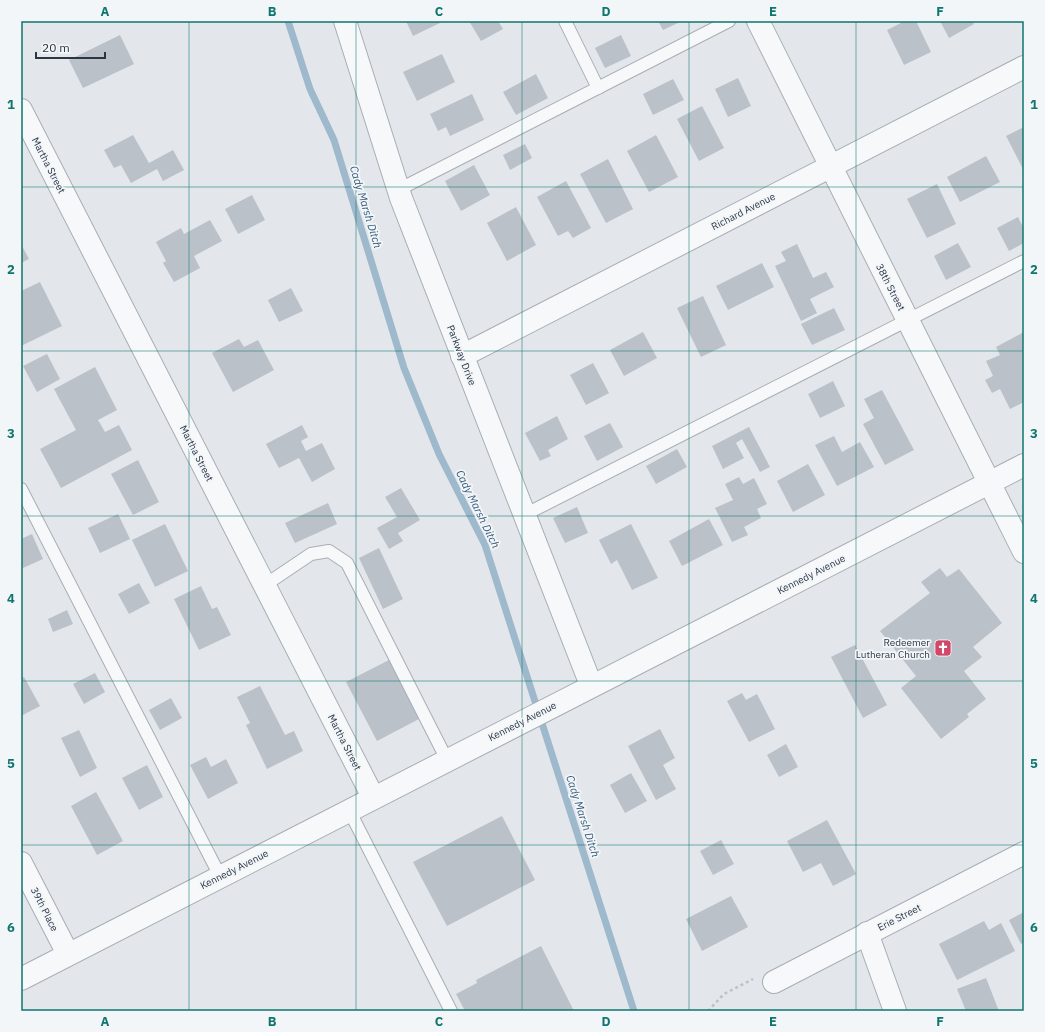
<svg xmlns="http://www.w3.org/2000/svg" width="1045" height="1032" font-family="'IBM Plex Sans',sans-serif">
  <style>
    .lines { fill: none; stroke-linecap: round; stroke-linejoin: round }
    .stream { stroke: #9eb8cc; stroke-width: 7 }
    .building { fill: #bac1c9 }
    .service-casing { stroke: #a8aeb6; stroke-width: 14 }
    .minor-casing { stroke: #a8aeb6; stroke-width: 24 }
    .tertiary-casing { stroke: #a8aeb6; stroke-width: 24 }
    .path { stroke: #bdc2c6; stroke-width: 2.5; stroke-dasharray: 3 3; stroke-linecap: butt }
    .service { stroke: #f6f8f9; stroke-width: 12 }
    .minor { stroke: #f6f8f9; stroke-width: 22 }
    .tertiary { stroke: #f6f8f9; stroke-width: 22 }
    .grid { fill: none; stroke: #0f766e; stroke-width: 1; stroke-opacity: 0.55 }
    .labels { text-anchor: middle; stroke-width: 3.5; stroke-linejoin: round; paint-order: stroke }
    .street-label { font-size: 10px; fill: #2a3644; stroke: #f3f6f9 }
    .poi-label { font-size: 10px; fill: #2a3644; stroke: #f3f6f9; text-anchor: end }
    .water-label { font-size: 11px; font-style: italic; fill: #335979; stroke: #f3f6f9 }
    .neatline { fill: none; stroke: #0f766e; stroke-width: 1.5 }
    .grid-label { font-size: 13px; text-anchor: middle; font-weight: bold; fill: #0f766e }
  </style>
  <rect width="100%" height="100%" fill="#e3e7eb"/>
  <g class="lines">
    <path class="stream" d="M288,21l22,68 24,51 70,228 35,86 46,91 149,466"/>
  </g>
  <g class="building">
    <path d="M406,21h38l-31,15z"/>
    <path d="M469,21h29l5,8 -22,12z"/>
    <path d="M658,21h24l-19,9z"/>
    <path d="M905,21h11l15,31 -27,13 -17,-35z"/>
    <path d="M940,21h32l2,3 -25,14z"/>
    <path d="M120,35l14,29 -51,24 -14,-28z"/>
    <path d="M621,35l10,21 -26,12 -10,-20z"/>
    <path d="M442,54l13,28 -38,19 -14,-29z"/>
    <path d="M536,74l12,24 -32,17 -13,-23z"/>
    <path d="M738,78l13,28 -23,11 -13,-28z"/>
    <path d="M673,79l11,21 -31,15 -10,-21z"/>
    <path d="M472,94l12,26 -34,16 -4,-9 -8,4 -8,-17z"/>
    <path d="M702,106l22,42 -25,13 -22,-42z"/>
    <path d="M1024,127v44l-18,-35z"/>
    <path d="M133,135l16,28 24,-13 11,20 -21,11 -6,-12 -26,14 -10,-18 -7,3 -10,-18z"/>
    <path d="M656,135l22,42 -29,15 -22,-41z"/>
    <path d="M525,144l7,14 -22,12 -7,-15z"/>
    <path d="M986,156l14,26 -40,20 -13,-25z"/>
    <path d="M608,159l25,50 -27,14 -26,-49z"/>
    <path d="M474,165l16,30 -29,16 -16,-30z"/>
    <path d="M566,181l25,47 -18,10 -5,-7 -10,5 -21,-39z"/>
    <path d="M937,184l19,40 -29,14 -20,-39z"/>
    <path d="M252,195l13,25 -27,14 -13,-25z"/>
    <path d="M516,207l20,38 -29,16 -20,-38z"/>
    <path d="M1018,217l6,12v14l-15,8 -12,-23z"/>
    <path d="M210,220l12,21 -28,15 6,12 -26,14 -11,-19 3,-2 -10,-19 25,-14 3,6z"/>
    <path d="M958,243l13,24 -25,13 -12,-24z"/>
    <path d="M21,244l8,15 -8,4z"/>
    <path d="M797,244l16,34 13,-6 8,15 -24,12 7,14 -16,8 -26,-55 11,-5 -5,-9z"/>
    <path d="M762,263l12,24 -46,23 -12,-24z"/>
    <path d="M40,282l22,44 -41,20v-55z"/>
    <path d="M291,288l12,23 -24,11 -11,-22z"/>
    <path d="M703,296l23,49 -25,12 -24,-49z"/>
    <path d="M834,308l11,22 -33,15 -11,-21z"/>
    <path d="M643,332l14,26 -33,18 -14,-26z"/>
    <path d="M1024,332v70l-14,7 -10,-20 -8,4 -7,-13 8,-4 -7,-15 14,-6 -4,-8z"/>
    <path d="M239,339l5,8 14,-7 16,30 -41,22 -21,-39z"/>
    <path d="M47,354l13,25 -23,13 -14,-26z"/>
    <path d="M593,363l16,30 -23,12 -16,-30z"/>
    <path d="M95,367l22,43 -19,10 7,12 14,-7 13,25 -71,38 -21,-39 36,-19 -22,-41z"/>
    <path d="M833,381l12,25 -25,12 -12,-24z"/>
    <path d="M882,390l32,60 -29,15 -22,-41 11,-6 -10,-19z"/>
    <path d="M557,416l11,23 -20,11 3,6 -11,5 -15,-28z"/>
    <path d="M610,423l13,24 -26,14 -13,-25z"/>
    <path d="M302,425l6,12 -7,4 5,10 16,-8 13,26 -23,13 -13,-24 -20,10 -13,-24z"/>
    <path d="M749,427l21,40 -10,5 -18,-33 -6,4 8,15 -21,11 -11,-23z"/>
    <path d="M834,436l8,16 18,-10 14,25 -37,19 -22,-41z"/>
    <path d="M677,449l10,18 -31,17 -10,-18z"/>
    <path d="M138,460l21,42 -26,13 -22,-41z"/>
    <path d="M808,464l17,31 -32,17 -16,-31z"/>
    <path d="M739,477l4,7 11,-6 13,26 -10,5 4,9 -17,9 4,8 -16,7 -17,-34 18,-8 -8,-16z"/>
    <path d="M401,488l19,32 -22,13 5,8 -14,8 -12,-21 20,-11 -12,-20z"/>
    <path d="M328,503l9,21 -42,19 -10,-20z"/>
    <path d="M577,507l11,26 -23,10 -12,-25z"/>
    <path d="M118,514l12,25 -30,14 -12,-25z"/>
    <path d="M709,519l14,26 -41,21 -13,-25z"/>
    <path d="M165,524l23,47 -33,16 -23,-47z"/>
    <path d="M631,524l27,54 -26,12 -15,-30 -6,4 -12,-24z"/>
    <path d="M32,534l11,25 -20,9 -2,-5v-24z"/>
    <path d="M379,548l24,51 -20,10 -24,-51z"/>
    <path d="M940,568l7,9 12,-8 43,54 -29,24 9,10 -18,14 22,28 -19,15 2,3 -28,22 -40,-51 15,-12 -36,-45 50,-38 -9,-11z"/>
    <path d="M139,583l11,20 -21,11 -11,-20z"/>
    <path d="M201,586l11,23 5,-2 14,28 -32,15 -25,-51z"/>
    <path d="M67,610l6,14 -20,8 -5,-13z"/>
    <path d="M855,645l32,60 -24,13 -32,-61z"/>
    <path d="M389,660l30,59 -42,22 -31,-59z"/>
    <path d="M95,673l10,19 -21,12 -11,-20z"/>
    <path d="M24,677l16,29 -19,10v-38z"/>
    <path d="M260,686l25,49 9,-4 9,20 -36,18 -21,-44 4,-2 -13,-26z"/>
    <path d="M742,693l4,7 11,-6 18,35 -26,13 -22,-41z"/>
    <path d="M171,698l11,20 -22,12 -11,-20z"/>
    <path d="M660,729l15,29 -12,7 13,24 -20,11 -28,-54z"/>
    <path d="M79,730l18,38 -17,9 -19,-39z"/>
    <path d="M786,744l12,23 -19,10 -12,-22z"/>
    <path d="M206,757l5,10 15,-8 12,24 -30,16 -18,-34z"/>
    <path d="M147,765l16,32 -24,13 -17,-32z"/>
    <path d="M631,773l16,28 -22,12 -15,-28z"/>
    <path d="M96,792l27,49 -26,14 -26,-49z"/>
    <path d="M502,816l33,64 -88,46 -34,-64z"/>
    <path d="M827,820l29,54 -23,12 -12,-23 -18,9 -16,-31z"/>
    <path d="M721,840l13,24 -21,11 -13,-24z"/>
    <path d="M731,896l17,31 -46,24 -16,-32z"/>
    <path d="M1024,912v30l-3,2 -12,-24z"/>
    <path d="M984,921l5,9 12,-7 14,28 -58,29 -18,-36z"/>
    <path d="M541,946l33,65h-109l-9,-17 21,-11 -1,-3z"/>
    <path d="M986,978l13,33h-33l-9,-22z"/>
  </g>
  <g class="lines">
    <g class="service-casing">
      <g id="service">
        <path d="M565,21l33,67"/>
        <path d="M398,190l331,-169"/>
        <path d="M21,489l199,387"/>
        <path d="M524,515l500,-254"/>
        <path d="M265,585l46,-31 18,-3 18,12 100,197"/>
        <path d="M349,810l102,201"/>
      </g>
    </g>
    <g class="minor-casing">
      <g id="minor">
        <path d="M345,21l56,177 190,487"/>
        <path d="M758,21l266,531"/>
        <path d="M21,110l352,687"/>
        <path d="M462,356l562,-289"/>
        <path d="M21,863l47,91"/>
        <path d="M867,933l28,78"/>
        <path d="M774,982l250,-129"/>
      </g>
    </g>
    <g class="tertiary-casing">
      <path id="tertiary" d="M21,979l1003,-514"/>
    </g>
    <path class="path" d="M708,1011l16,-17 29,-15"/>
    <use href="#service" class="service"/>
    <use href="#minor" class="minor"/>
    <use href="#tertiary" class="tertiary"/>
  </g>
  <path class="grid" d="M189,21v990M356,21v990M522,21v990M689,21v990M856,21v990M21,187h1003M21,351h1003M21,516h1003M21,681h1003M21,845h1003"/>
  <defs>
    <g id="church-square" transform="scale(0.9)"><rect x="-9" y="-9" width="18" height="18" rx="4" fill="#d14768" stroke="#f3f6f9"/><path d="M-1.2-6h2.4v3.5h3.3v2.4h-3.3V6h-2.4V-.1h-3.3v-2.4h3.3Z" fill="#fff"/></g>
  </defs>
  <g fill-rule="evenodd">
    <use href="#church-square" x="943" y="648"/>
  </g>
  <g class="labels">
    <g class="street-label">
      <text transform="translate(49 165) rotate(63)" y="4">Martha Street</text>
      <text transform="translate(743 211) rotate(-27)" y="4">Richard Avenue</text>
      <text transform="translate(891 287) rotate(63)" y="4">38th Street</text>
      <text transform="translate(462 355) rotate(69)" y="4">Parkway Drive</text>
      <text transform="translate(197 453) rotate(63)" y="4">Martha Street</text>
      <text transform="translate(811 574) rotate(-27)" y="4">Kennedy Avenue</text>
      <text transform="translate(522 721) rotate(-27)" y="4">Kennedy Avenue</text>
      <text transform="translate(345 742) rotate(63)" y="4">Martha Street</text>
      <text transform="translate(234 869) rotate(-27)" y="4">Kennedy Avenue</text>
      <text transform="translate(45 909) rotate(63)" y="4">39th Place</text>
      <text transform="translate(899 917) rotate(-27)" y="4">Erie Street</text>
    </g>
    <g class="poi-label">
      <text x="930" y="646">Redeemer<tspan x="930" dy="12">Lutheran Church</tspan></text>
    </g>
    <g class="water-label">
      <text transform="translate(366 207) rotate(73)" y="4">Cady Marsh Ditch</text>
      <text transform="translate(478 509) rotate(64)" y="4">Cady Marsh Ditch</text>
      <text transform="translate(583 816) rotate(72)" y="4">Cady Marsh Ditch</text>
    </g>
  </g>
  <rect width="1045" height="1032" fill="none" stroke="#f3f6f9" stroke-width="44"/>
  <path d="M36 52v6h69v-6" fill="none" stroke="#2a3644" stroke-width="2"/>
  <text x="42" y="52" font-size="12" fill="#2a3644" stroke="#f3f6f9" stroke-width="3" paint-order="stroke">20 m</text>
  <rect x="22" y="22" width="1001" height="988" class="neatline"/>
  <g class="grid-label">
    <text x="105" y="16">A</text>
    <text x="272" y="16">B</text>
    <text x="439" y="16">C</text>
    <text x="606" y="16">D</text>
    <text x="773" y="16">E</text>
    <text x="940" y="16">F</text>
    <text x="11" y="109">1</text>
    <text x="1034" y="109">1</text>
    <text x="11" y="274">2</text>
    <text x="1034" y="274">2</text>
    <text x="11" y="438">3</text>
    <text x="1034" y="438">3</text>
    <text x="11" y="603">4</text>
    <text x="1034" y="603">4</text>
    <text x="11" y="768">5</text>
    <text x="1034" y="768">5</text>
    <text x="11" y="932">6</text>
    <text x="1034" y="932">6</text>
    <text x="105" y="1026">A</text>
    <text x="272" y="1026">B</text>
    <text x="439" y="1026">C</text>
    <text x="606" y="1026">D</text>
    <text x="773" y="1026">E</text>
    <text x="940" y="1026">F</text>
  </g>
</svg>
